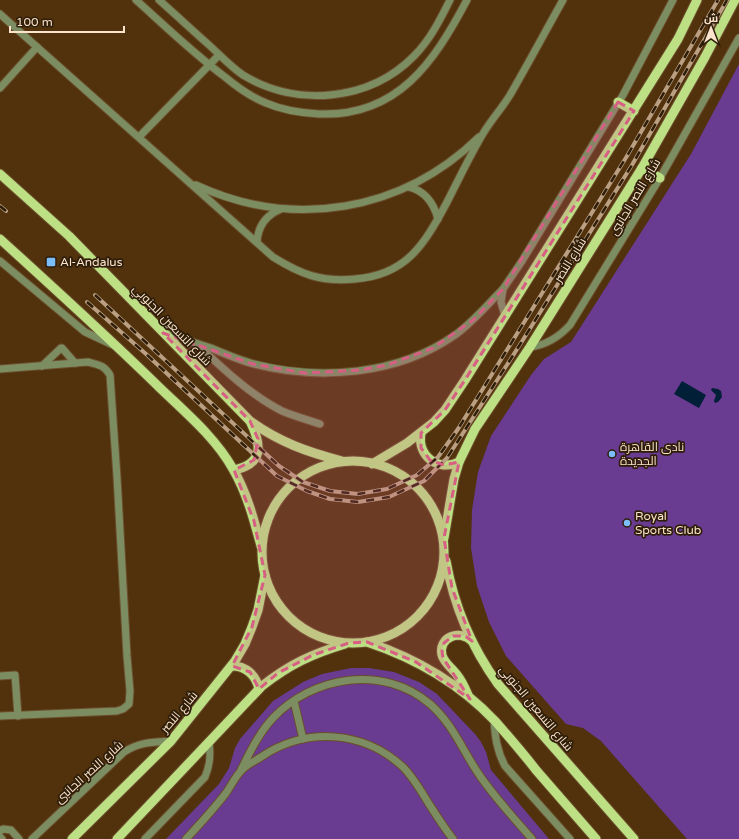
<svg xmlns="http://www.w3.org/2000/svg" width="739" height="839" font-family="'Varela Round',Cairo,sans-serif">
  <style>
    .green { fill: #693b91 }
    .water { fill: #011f37 }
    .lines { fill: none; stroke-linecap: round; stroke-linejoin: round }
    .minor-casing { stroke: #6c4e2c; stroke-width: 9 }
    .major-casing { stroke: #6c4e2c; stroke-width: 11 }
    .minor { stroke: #7c8d62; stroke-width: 7 }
    .major { stroke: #bde085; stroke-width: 9 }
    .rail-casing { stroke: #ba9f82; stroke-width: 4 }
    .rail { stroke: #2e1d09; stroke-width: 2.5; stroke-dasharray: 8; stroke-linecap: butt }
    .marked { fill: #d65f83; fill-opacity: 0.2; stroke: #d65f83; stroke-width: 3; stroke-dasharray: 8 5; stroke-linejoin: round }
    .poi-dot { fill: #7cbef9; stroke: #2e1d09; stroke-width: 1.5 }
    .labels { text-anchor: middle; stroke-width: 3.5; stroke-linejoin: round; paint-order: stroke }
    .street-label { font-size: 12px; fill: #fce4cc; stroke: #2e1d09 }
    .poi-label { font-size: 12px; fill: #fce4cc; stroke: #2e1d09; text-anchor: start }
  </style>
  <rect width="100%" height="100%" fill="#51320d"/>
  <g class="green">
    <path d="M739,64v775h-52l-86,-98 -18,-13 -17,-4 -60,-68 -17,-34 -12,-36 -6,-38 1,-38 6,-38 13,-36 40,-61 13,-16 27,-17 120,-188z"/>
    <path d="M351,668h18l25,4 25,10 18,12 38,40 6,8 5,10 5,18 58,69h-383l53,-55 10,-16 6,-20 5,-9 33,-38 30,-19 19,-8z"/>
  </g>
  <g class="water">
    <path d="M682,381l24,14 -7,13 -25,-14z"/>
    <path d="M712,388l6,1 3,2 1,6 -4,5 -3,1 -1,-2 2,-6 -5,-5z"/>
  </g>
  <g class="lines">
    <g class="minor-casing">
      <g id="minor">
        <path d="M136,0c29,26 58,54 89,77 12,10 26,20 41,26 16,7 36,10 53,11 79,3 115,-52 148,-114"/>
        <path d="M159,0c17,15 33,30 50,45 11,10 22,22 34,30 54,33 127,26 171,-19 16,-16 26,-36 36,-56"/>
        <path d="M0,14l273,243c29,18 48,25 82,22 51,-4 69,-34 91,-75 12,-23 24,-49 38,-72 8,-13 18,-24 26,-37 18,-31 35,-63 53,-95"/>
        <path d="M0,88l37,-41"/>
        <path d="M139,137l80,-82"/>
        <path d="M196,185c97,45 206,27 283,-48"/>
        <path d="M409,187c16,4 25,17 29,32"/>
        <path d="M257,242c1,-16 9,-27 24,-33"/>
        <path d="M0,261l85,71 30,14"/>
        <path d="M505,316l-4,-14 2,-13 19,-28 101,-166 50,-95"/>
        <path d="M165,333c15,5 31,10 46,15 14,6 28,12 43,16 66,17 144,11 201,-29 18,-13 32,-30 48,-46"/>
        <path d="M199,346c24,23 53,50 83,65 12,5 26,9 38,13"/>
        <path d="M530,347c17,-2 29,-10 40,-22l90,-147 79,-140"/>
        <path d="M42,366l19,-18h1l13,15"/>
        <path d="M0,369l88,-7c11,3 16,3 22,13l7,102 10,179 3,35 -1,13 -6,5 -6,2 -117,5"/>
        <path d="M0,676l15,-1 3,41"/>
        <path d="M294,701l9,38"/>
        <path d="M494,720c1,17 3,31 11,46l65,73"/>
        <path d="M241,770c9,-18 18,-37 32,-52 40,-42 110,-54 157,-14 22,19 32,45 48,69 16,24 36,45 54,66"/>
        <path d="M0,831l3,-2 8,1 8,9"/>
        <path d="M0,837l2,2"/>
        <path d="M32,839l92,-87c16,-10 29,-10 47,-11"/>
        <path d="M145,839l60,-62c5,-12 6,-21 4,-34"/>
        <path d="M186,839c14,-15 27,-29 40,-46 5,-7 9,-16 15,-22 5,-6 14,-10 20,-14 45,-30 102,-27 142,10 11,11 19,26 28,40 7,11 14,22 22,32"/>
      </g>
    </g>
    <g class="major-casing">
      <g id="major">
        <path d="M618,102l16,9"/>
        <path d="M642,168l18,10"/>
        <path d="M0,174l69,62 181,185c29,21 57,31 92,40"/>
        <path d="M0,239c54,49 108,98 160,149 26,25 55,49 73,81 14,24 21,51 28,77"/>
        <path d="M421,433c-4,23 17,39 38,29"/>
        <circle cx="353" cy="552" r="91"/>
        <path d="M372,464l35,-21 27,-21 11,-12 20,-30 213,-341 19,-39"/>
        <path d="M234,470c29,-6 28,-24 17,-47"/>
        <path d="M444,538l10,-59 5,-17 16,-33 55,-82 112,-179 63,-111 30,-57"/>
        <path d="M446,561c8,45 26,87 52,123l136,155"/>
        <path d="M367,642c48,16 93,42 128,79 14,16 28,32 41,49 20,23 40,46 60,69"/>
        <path d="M232,666c14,0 24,9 27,23"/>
        <path d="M468,695c-3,-7 -6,-14 -11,-20 -4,-6 -13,-12 -15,-20 -4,-18 18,-26 30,-14"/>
        <path d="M72,839l99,-98 64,-80 10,-17 7,-17 6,-17 7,-35"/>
        <path d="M117,839l145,-153c28,-22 50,-32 83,-42"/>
      </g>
    </g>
    <use href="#minor" class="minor"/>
    <use href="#major" class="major"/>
    <g class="rail-casing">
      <g id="rail">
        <path d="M0,206l6,5"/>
        <path d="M95,295l184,171 24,16 27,9 28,3 29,-5 30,-14 21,-18 20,-28 169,-273 91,-156"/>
        <path d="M87,302l59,52 131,122 30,15 23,8 28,3 31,-5 35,-16 23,-23 74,-115 111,-178 95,-165"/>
      </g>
    </g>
    <use href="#rail" class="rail"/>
  </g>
  <path class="marked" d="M618,102l16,9 -169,269 -20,30 -24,23v15l9,12 14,5 15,-3 -15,76 8,50 20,53 -7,-5h-12l-9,7 -2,8 1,7 27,41 -54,-37 -49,-20 -18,1 -36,12 -35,18 -19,16 -9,-17 -18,-6 20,-39 13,-52 -11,-54 -20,-51 20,-10 4,-21 -8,-18 -87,-88 90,31 52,9 55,-3 27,-5 46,-17 40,-28 30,-31z"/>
  <g class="poi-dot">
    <rect x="46" y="257" width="10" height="10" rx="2"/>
    <circle cx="612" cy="454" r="4"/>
    <circle cx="627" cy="523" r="4"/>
  </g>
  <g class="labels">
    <g class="street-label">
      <text transform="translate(635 197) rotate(-59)" y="4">شارع النصر الجانبى</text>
      <text transform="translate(570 260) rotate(-58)" y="4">شارع النصر</text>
      <text transform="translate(172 325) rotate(46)" y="4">شارع التسعين الجنوبي</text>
      <text transform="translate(536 708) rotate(50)" y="4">شارع التسعين الجنوبي</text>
      <text transform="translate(179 712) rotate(-50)" y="4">شارع النصر</text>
      <text transform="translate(89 772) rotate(-42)" y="4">شارع النصر الجانبى</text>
    </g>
    <g class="poi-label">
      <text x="60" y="266">Al-Andalus</text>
      <text x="620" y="451">نادى القاهرة<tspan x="620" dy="14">الجديدة</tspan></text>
      <text x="635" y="520">Royal<tspan x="635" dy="14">Sports Club</tspan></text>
    </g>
  </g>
  <g transform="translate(711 28)" stroke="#2e1d09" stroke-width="3" paint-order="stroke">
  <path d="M0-3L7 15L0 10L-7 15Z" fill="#fce4cc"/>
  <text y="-6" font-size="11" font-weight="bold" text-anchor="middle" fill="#fce4cc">ش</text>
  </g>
  <path d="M10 26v6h114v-6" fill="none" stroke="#fce4cc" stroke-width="2"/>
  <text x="16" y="26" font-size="12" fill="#fce4cc" stroke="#2e1d09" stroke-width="3" paint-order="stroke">100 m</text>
</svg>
